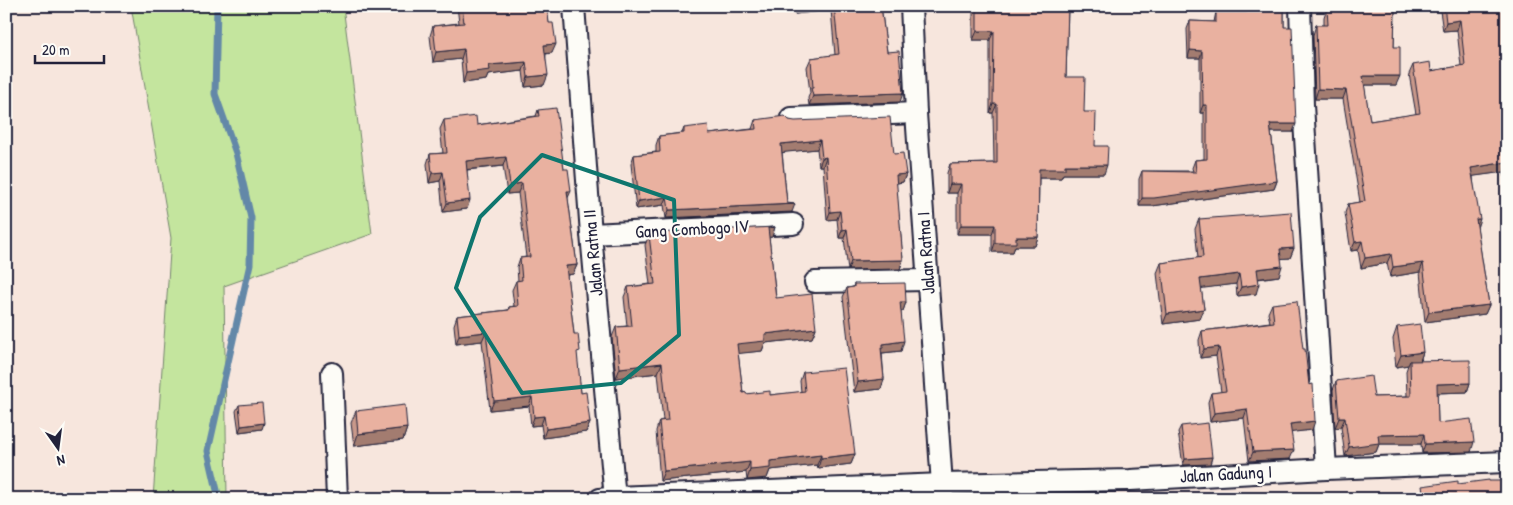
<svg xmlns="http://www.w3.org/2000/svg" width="1513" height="505" font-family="'Patrick Hand',sans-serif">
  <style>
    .green { fill: #c4e59e; stroke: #73846c }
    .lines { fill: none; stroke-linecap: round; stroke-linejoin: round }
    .stream { stroke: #6488a8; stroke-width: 7 }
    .minor-casing { stroke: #22223b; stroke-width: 24 }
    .minor { stroke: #fdfcf7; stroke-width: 20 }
    .wall { fill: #c8988a; stroke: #22223b; fill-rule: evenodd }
    .shaded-wall { fill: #a37c70; stroke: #22223b }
    .building { fill: #e9b1a0; stroke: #22223b }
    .marked { fill: none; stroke: #0f766e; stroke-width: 4; stroke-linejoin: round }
    .labels { text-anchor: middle; stroke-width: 4.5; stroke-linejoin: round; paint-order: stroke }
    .street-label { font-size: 18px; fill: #22223b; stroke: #fdfcf7 }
  </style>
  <rect width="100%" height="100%" fill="#f7e6dd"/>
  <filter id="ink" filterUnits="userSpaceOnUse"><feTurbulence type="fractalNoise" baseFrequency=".02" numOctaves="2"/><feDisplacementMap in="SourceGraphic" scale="10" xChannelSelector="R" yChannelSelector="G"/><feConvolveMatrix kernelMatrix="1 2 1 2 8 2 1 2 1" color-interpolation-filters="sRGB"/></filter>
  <g filter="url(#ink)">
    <path class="green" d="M131,6h212l29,228 -148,52 3,213h-74l18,-261z"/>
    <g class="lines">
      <path class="stream" d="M217,6l-2,88 21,59 15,65 -1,46 -42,187 11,48"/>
      <g class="minor-casing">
        <g id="minor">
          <path d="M574,6l17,228 24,265"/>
          <path d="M911,6l5,107 27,386"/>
          <path d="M1300,6l3,99 23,364"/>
          <path d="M791,118l125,-5"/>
          <path d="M591,234l202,-10"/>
          <path d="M815,282l112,-2"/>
          <path d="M332,373l5,126"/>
          <path d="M600,499l15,-2 328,-13 187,-4 196,-11 181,-7"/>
        </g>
      </g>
      <use href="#minor" class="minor"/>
    </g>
    <g class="wall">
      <path d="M457,6h90l5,47 -6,1 -2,31 -19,2 -2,-16 -35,4 -2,5 -23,3 -2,-24 -28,3 -3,-26 3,-10 26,-3z"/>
      <path d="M794,6h87l6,46 13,50 -91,3 -1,-7 2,-5 -3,-26 4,-9 24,-3 -4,-45 -36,4z"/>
      <path d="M973,6h95l-2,71 18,35 20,62h-41l-2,4h-22l-1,59 -3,9h-20l-2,6h-21v-18h-35v-41h-10v-20l3,-9 44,-1 -1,-50h-3v-73h-17z"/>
      <path d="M1244,6h40v21l9,105h-22l6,49 -3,8 -122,17h-13v-27l3,-8h51l-1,-3 3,-8 9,-1v-46h-4v-55h-12l-1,-29 3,-8 24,1 2,-10h28z"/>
      <path d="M1343,6h155v3l9,-1v179l-3,-15 -31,4 4,51 12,78 -4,9 -60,8 -5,-50 -30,5 -3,-14 -26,5 -3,-18 -7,1 -6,-38 3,-9 12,-2 -17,-103h-28l-2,-64 3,-10h8v-8l3,-9h16zM1395,10h46l-1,1 3,20 14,-1 4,36 -30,5 -18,-6 -4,9 7,40 -46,7 -6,-36h32l-2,-38z"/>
      <path d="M538,110l30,89 9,66 -4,9 -6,1 14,118 9,30 -4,9 -43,6 -2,-13 -10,1 -2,-20 -39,4 -8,-69 -26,3 -2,-19 3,-9 51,-6 1,-3 5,-1 -2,-16 4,-9h2l-1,-14 3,-9 6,-1 -8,-64 -11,1 -4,-28 -36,4v39l-24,3 -3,-31 -11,2 -2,-19 3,-10 13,-1 -3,-24 4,-9 33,5 59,-9z"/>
      <path d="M755,120h34l105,34 12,20 -3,8 -7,1 7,77 -3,9 -52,1 -4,-32h-5l-2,-19 -10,1 -4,-54h-4l-2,-17 -35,3 5,51 5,9 -126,6 -2,-13 -28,4 -5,-45 3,-9 22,-3v-7l3,-9 23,-3 2,-5 25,6 43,-5z"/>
      <path d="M1199,219l95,29 -4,10h-9l-2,18 -21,3 -2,15 -19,2 -1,-12 -35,4 3,21 -4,10 -37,5 -6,-51 4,-10 37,-5 -3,-29z"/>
      <path d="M775,227l-3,10h-3l7,61 40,30 -4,10 -47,5 -3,8 -24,2 5,40 3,1 24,1 31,-3 -1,-11 3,-9 52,82 -4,10 -33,4 -1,-3 -47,5 -3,8 -9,1 -11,1 -1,-8 -86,9 -4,-50 3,-10 4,-1 -5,-47 -42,5 -4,-41 4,-10 11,-1 -3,-29 4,-10 22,-3 -5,-39 4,-10z"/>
      <path d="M854,284l52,18 -3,9h-2v40l-19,2 2,26 -3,10 -27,3 -11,-95 4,-9 6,-1z"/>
      <path d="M1272,304l40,126 -21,2 -1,27 -41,2 -5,-43 -34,4 -2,-20 3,-9 10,-1 -5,-36 -16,2 -1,-18 3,-9 68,-9 -2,-9z"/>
      <path d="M1397,327l26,25 -3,9 50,22 -3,9 -30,1 1,30 33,29 -49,1 -1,-9h-42l-3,8 -31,4 -4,-29 -6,1 -2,-38 3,-9 38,16 33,-1 -1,-25 2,-6 -12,2 -3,-28z"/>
      <path d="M239,405l23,24 -23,3 -3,-21z"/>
      <path d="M356,411l51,17 -4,12 -49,6 -3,-23z"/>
      <path d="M1181,426l31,31 -2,7 -27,1 -5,-33z"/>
    </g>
    <g class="shaded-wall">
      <path d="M798,6h34l-1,4 -36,4z"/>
      <path d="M1393,6h49l-1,4h-50z"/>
      <path d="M1460,20l-3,10 -14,1 3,-9z"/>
      <path d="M977,31h17l-4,9h-17z"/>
      <path d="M556,44l-4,9 -11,1 3,-9z"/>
      <path d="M464,49l-3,10 -28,3 3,-10z"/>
      <path d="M1190,50l12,1 -2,7h-12z"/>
      <path d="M526,62l-3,9 -35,4 -2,5 -23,3 3,-10 23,-8z"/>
      <path d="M548,75l-4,10 -19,2 3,-10z"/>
      <path d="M1363,76h37l-4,9h-37z"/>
      <path d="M1318,89l28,1 -3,9h-28z"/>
      <path d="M903,93l-3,9 -91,3 4,-9z"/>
      <path d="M993,104h4l-4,9h-3z"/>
      <path d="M1203,105h4l-3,8h-4z"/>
      <path d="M1270,124h26l-3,8h-26z"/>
      <path d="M820,140l-3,9 -39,4 3,-9z"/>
      <path d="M506,157l-3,9 -40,4 3,-9z"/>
      <path d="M826,157l-3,9h-4l3,-8z"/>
      <path d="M1507,162l-3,10 -36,5 3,-9z"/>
      <path d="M1065,165h42l-3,9h-41l-2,4h-26l4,-9z"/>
      <path d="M443,172l-3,9 -11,2 3,-10z"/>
      <path d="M906,174l-3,8 -11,2 4,-9z"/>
      <path d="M1277,181l-3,8 -122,17h-13l3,-8z"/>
      <path d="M522,183l-4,10 -11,1 3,-9z"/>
      <path d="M950,184h11l-4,9h-10z"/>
      <path d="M567,191h4l-4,9z"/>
      <path d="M667,197l-3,8 -28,4 3,-8z"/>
      <path d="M470,200l-3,9 -24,3 4,-9z"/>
      <path d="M795,204l-3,8 -126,6 3,-8z"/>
      <path d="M840,211l-3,8 -10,1 3,-8z"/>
      <path d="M1476,219h4l-3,9z"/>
      <path d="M961,225h34l-3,9h-35z"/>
      <path d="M775,227l-3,10 -8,1 4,-10z"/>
      <path d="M847,229l-3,9h-5l3,-8z"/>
      <path d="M1016,237h22l-3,9h-20l-2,6h-21l3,-9z"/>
      <path d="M1362,241l-4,9 -7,1 4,-9z"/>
      <path d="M1294,248l-4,10 -14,1 4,-10z"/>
      <path d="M1391,254l-4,9 -26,5 4,-10z"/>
      <path d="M903,260l-3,9 -52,1 3,-9z"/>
      <path d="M1423,263l-3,9 -30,5 3,-10z"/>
      <path d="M577,265l-4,9 -11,2 4,-10z"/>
      <path d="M1282,266l-3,10 -25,3 3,-10z"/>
      <path d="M1239,274l-3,10 -39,5 3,-10z"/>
      <path d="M1259,284l-3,10 -19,2 4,-9z"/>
      <path d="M900,302h6l-3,9 -6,1z"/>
      <path d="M1489,305l-4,9 -60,8 4,-10z"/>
      <path d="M1204,309l-4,10 -37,5 4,-10z"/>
      <path d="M816,328l-4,10 -47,5 -3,8 -28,3 3,-10 28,-10z"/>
      <path d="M486,332l-4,9 -26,3 3,-9z"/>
      <path d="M904,341l-3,10 -19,2 -4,4 5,-13z"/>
      <path d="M1219,347l-3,9 -16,2 4,-9z"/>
      <path d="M1423,352l-4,12 -9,-3 -2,4 -12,2 5,-12z"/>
      <path d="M662,363l-4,10 -42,5 4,-10z"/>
      <path d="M884,379l-3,10 -27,3 4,-10z"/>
      <path d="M1470,383l-3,9 -34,1 4,-9z"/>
      <path d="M532,397l-3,9 -39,4 4,-9z"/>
      <path d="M1247,409l-3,9 -34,4 4,-9z"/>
      <path d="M544,416l-3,9 -10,1 3,-9z"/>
      <path d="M1339,418h6l-4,9 -6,1z"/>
      <path d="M1315,421l-3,9 -25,3 3,-9z"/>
      <path d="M264,423l-2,6 -23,3 2,-6z"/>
      <path d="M590,423l-4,9 -43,6 3,-9z"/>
      <path d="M407,428l-4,12 -49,6 4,-12z"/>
      <path d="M1424,434l-3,10h-42l-3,8 -31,4 4,-9 29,-12z"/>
      <path d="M1474,442l-3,10 -49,1 3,-9z"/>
      <path d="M1294,450l-4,9 -41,2 4,-9z"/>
      <path d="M855,454l-4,10 -33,4 3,-10z"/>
      <path d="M821,455l-4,10 -47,5 -3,8 -20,2 3,-10 20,-9z"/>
      <path d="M1212,457l-2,7 -27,1 2,-6z"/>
      <path d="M750,462l-4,10 -86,9 4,-10z"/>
    </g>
    <g class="building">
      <path d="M462,6h85l2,17h4l3,21 -12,1 4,30 -20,2 -2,-15 -37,3 1,5 -24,3 -2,-24 -28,3 -3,-26 31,-3z"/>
      <path d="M834,6h47l6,46 12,-1 4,42 -90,3 -2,-8h2l-2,-30 28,-4z"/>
      <path d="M977,6h91l-2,71h19l-1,35h12l-1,34h13l-1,19h-42v4h-26l-1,68h-22v6h-21v-18h-34v-41h-11v-20l47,-1v-59h-4l1,-73h-17z"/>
      <path d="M1247,6h37v21h8l4,97h-26l7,57 -123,17h-12v-27l54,1 -1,-12 12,-1v-54h-4l-1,-54 -12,-1v-29l26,1v-10h31z"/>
      <path d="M1346,6h49l-1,41h6v29h-37l7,45 50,-8 -7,-48 17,-3 1,9 34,-6 -5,-45 -14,2 -2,-16h54v3l9,-1v154l-36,6 9,51h-4l13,86 -60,7 -6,-49 -30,4 -2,-13 -26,4 -3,-17 -7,1 -7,-38 17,-3 -19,-111 -28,-1 -2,-64h12l-1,-17h19z"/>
      <path d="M556,108l8,61h4l3,22h-4l10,74 -11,1 8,68h4l2,17 -3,1 4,41 5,-1 4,31 -44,6 -2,-13 -10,1 -2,-20 -38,4 -8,-69 -27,3 -2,-19 52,-6v-3l9,-1 -2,-25 6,-1 -2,-22 10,-1 -8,-74 -12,2 -4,-28 -40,4 4,39 -23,3 -4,-31 -11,1 -2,-19 17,-1 -3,-33 32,-4 1,9 62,-9 -1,-6z"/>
      <path d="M785,116l4,4 6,1 95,-4 4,37 9,-1 3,21 -10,1 7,85 -52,1 -4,-32 -5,1 -2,-19 -10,1 -4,-55 -4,1 -2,-18 -39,4 6,59 8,1 -126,6 -2,-13 -28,4 -5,-46 26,-3 -1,-16 25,-3v-5l24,-3 1,9 47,-5 -1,-9z"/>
      <path d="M1291,212l3,36 -14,1 2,17 -25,3 2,15 -18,3 -2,-13 -39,5 4,30 -37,5 -6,-51 42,-6 -4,-38z"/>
      <path d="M775,227l-7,1 8,70 36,-4 4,34 -51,6v7l-28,3 6,49 3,-1v2l24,-3v4l35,-4 -2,-19 41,-4 11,86 -34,4v-3l-51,6v7l-9,1 -11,1v-8l-86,9 -5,-50 9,-1 -6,-57 -42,5 -4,-41 16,-1 -4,-39 27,-3 -6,-49 23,-3z"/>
      <path d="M905,283l1,19h-6l4,39 -21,3v4h-2l3,31 -26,3 -11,-94 7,-1v-3z"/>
      <path d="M1297,301l6,48h2l4,36 4,-1 2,37 -25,3 4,26 -41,2 -6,-43 -33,4 -3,-20 15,-2 -7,-44 -15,2 -2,-18 72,-9 -2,-18z"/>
      <path d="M1420,324l3,28 -22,3 -4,-28z"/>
      <path d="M1470,360v23l-33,1 1,39 33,-4 3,23 -49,2 -1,-10 -46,1 1,8 -30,4 -4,-29h-6l-3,-37 35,-5 3,21 37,-1 -1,-35z"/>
      <path d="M262,403l2,20 -23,3 -2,-21z"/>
      <path d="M405,405l2,23 -49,6 -2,-23z"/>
      <path d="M1208,423l4,34 -27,2 -4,-33z"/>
      <path d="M1489,480v1h18v18h-124v-2l40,-5 -1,-6 36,-5v3z"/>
      <path d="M1291,494v5h-22v-2z"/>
      <path d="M1070,497v2h-14z"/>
    </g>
  </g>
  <path class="marked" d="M542,155l132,45 5,135 -58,48 -99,10 -66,-105 24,-71z"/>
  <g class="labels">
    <g class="street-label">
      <text transform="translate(692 229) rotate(-3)" y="6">Gang Combogo IV</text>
      <text transform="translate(593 253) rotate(-95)" y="6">Jalan Ratna II</text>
      <text transform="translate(926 253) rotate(-94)" y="6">Jalan Ratna I</text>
      <text transform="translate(1226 474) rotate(-3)" y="6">Jalan Gadung I</text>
    </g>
  </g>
  <rect width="1513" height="505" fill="none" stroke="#fdfcf7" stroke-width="25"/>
  <rect x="12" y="12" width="1488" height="480" fill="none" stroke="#22223b" stroke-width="2" filter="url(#ink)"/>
  <g transform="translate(58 448) rotate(166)" stroke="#fdfcf7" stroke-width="4" paint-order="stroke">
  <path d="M0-4L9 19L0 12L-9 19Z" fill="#22223b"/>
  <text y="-8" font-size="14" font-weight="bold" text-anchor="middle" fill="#22223b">N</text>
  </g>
  <path d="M35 55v8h69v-8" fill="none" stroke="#22223b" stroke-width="2.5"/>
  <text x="42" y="55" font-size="15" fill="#22223b" stroke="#fdfcf7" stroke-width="4" paint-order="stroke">20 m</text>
</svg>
